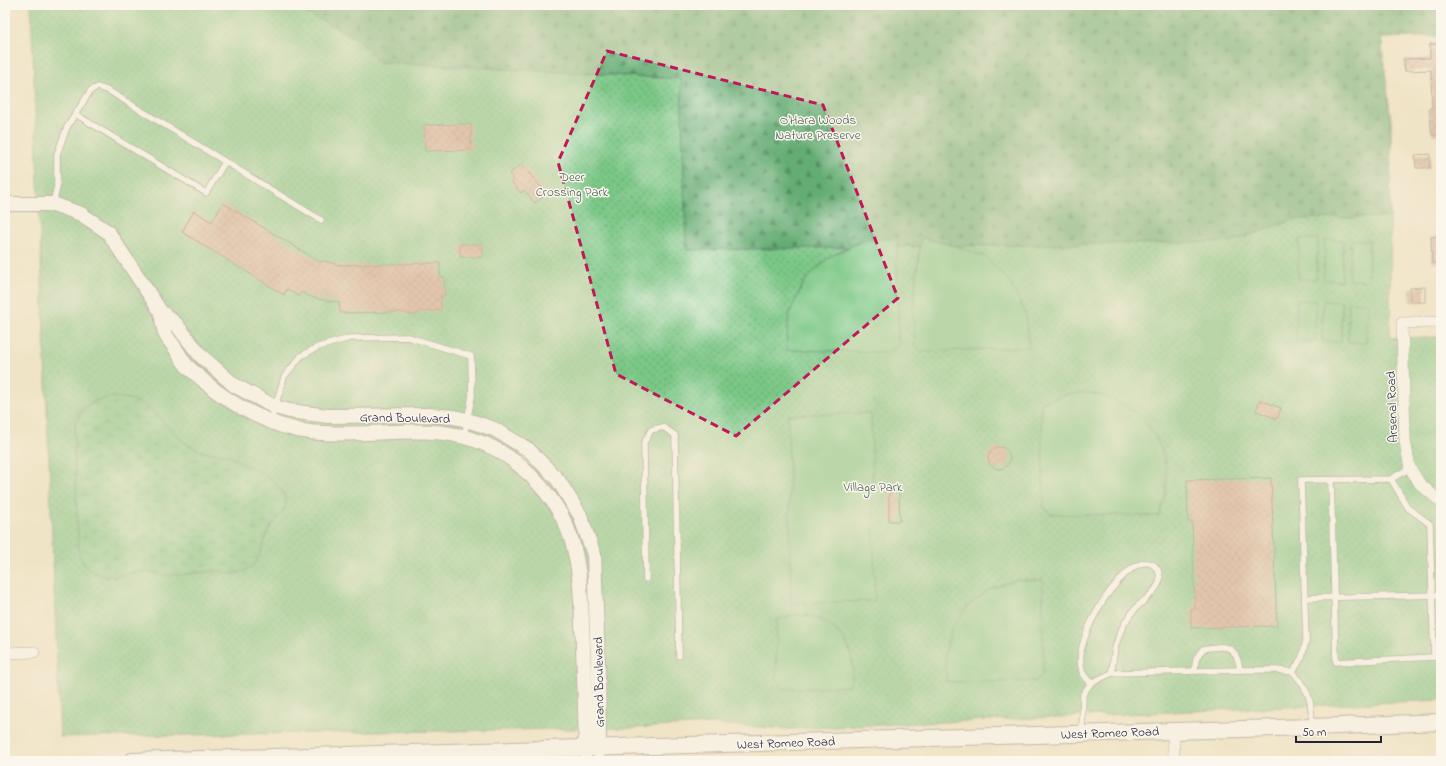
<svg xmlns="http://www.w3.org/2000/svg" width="1446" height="766" font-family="'Indie Flower',sans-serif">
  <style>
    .grass { fill: url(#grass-dots); stroke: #4e7460 }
    .forest { fill: url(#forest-firs); stroke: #426757 }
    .wetland { fill: url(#wetland-marsh); stroke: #4e7460 }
    .pitch { fill: #7ac786; stroke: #4e7460 }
    .building { fill: url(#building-cross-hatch) }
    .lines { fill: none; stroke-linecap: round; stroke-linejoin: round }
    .service-casing { stroke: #898380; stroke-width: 7 }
    .minor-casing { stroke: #898380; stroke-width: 12 }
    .tertiary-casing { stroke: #898380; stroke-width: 16 }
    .secondary-casing { stroke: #898380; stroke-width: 18 }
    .service { stroke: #fff; stroke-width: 5.5 }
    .minor { stroke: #fff; stroke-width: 11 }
    .tertiary { stroke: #fff; stroke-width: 14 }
    .secondary { stroke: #fff; stroke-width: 16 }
    .marked { fill: none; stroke: #c2185b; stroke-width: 3; stroke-dasharray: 8 5; stroke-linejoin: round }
    .labels { text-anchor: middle; stroke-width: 3; stroke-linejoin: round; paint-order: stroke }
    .park-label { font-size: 13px; fill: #415c55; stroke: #fbf7ec }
    .street-label { font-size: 13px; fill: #22223b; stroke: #fbf7ec }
  </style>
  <defs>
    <pattern id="grass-dots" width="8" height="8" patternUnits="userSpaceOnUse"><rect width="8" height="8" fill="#7ac786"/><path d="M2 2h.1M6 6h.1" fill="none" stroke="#64a16f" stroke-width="1.8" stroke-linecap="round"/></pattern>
    <pattern id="forest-firs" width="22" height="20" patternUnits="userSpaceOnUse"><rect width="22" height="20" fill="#63ac73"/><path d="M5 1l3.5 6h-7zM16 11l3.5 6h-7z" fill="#518c60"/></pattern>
    <pattern id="wetland-marsh" width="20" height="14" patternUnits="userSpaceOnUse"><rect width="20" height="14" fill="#7ac786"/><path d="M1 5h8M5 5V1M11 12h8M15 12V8" fill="none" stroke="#64a16f"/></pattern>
    <pattern id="building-cross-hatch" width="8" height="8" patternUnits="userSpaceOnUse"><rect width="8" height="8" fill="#d3a38d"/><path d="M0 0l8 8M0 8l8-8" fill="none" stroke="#ab8474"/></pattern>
  </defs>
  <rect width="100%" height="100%" fill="#fbf7ec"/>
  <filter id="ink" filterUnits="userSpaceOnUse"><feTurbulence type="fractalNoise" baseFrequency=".025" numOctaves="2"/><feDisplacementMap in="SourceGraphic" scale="8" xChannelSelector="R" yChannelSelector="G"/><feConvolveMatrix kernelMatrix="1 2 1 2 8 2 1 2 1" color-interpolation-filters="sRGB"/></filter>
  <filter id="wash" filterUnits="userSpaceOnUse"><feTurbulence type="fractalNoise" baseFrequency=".012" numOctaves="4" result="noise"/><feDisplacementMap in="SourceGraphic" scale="16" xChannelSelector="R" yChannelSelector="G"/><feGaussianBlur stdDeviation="0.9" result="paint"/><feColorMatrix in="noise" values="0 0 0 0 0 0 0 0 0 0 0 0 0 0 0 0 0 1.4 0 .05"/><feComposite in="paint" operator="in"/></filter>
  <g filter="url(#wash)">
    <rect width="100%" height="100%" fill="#f0e4c6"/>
    <path class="grass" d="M31,5h1410v31l-60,2 10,84 -1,216 51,-1v363l-653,29 -78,-5 -76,4 -574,9z"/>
    <path class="forest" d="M291,5h1150v31l-60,2 10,84 -1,95 -94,2 -65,23 -545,8 -5,-171 -303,-17 -22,-24z"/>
    <path class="wetland" d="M113,397c10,1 20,2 29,7 22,13 33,38 59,47 9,3 18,2 27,4 5,2 11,6 16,9 14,7 46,22 41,43 -2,6 -14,17 -17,25 -8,16 -6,31 -24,39 -13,6 -16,0 -26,0 -17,0 -34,5 -52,4 -7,0 -13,-3 -20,-4 -15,0 -31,9 -45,4 -19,-6 -22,-18 -23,-35l-4,-93 1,-24 8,-15 14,-8z"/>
    <g class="pitch">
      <path d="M897,238l1,107 -8,7 -104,-2 3,-36 15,-32 25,-25 33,-16z"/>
      <path d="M921,238l34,8 31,11 24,25 15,31 4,34 -107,5 -7,-7 -2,-40z"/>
      <path d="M1299,239h19l-2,40h-18z"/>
      <path d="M1325,240h18l-1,41 -18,-1z"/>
      <path d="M1351,240l18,1 -1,40 -19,-1z"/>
      <path d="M1297,300l19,1 -1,40h-19z"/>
      <path d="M1323,301l19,1 -1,40 -19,-1z"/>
      <path d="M1349,302l19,1 -2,40 -18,-1z"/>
      <path d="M1067,394c8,0 19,-2 27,0 46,8 77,49 72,95 0,9 -5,18 -7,27l-108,-2 -7,-7 -3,-104z"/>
      <path d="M871,413l4,188 -84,2 -3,-188z"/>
      <path d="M1015,580h28v94l-8,7 -89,1 -1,-28 7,-26 16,-22 22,-17z"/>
      <path d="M794,615c6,1 14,0 19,2 23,7 39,27 40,51 0,6 -2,13 -3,18l-66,3 -8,-10 1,-59z"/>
    </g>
    <g id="blocks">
      <g class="building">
        <path d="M1430,44h11v90l-9,1 -3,-26 3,-1 -1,-38 -26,1 -1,-12 26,-1z"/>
        <path d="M471,124v26l-46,1 -1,-26z"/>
        <path d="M1430,154v14h-14l-1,-13z"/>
        <path d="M521,164l26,30 -12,9 -11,-13 -3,3 -10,-12 3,-2 -5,-5z"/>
        <path d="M223,203l97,59 5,-1 13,4 102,-2v14h4l1,19h-4v14l-20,2 -5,3 -9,-1 -6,-2 -61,1 -1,-11 -12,-1 -16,-4 -10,-5 -3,4 -11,-7 -3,6 -102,-63 12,-21 18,11z"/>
        <path d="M1441,236v27h-9l-1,-26z"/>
        <rect x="460" y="244" width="23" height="13"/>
        <path d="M1425,287v15h-15v-14z"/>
        <path d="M1260,400l21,8 -4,11 -21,-8z"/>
        <circle cx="999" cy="458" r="11"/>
        <path d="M1271,478l6,148 -86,2v-19h4l-2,-59 -1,-28h-4l-1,-42z"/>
        <path d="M889,492h10l1,29h-11z"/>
      </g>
    </g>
  </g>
  <g filter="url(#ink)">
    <use href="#blocks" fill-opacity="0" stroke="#898380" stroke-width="1"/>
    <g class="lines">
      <g class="service-casing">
        <g id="service">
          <path d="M75,114l131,79 19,-31"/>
          <path d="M53,203l4,-16v-33l10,-27 24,-37 7,-3 11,4 212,129"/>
          <path d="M271,421l13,-44 17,-21 17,-9 32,-9 58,-1 63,19 1,40 -8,40"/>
          <path d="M1331,480l5,182 98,-5 -4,-133 -22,-16 -17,-29"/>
          <path d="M646,579l-2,-136 7,-13 12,-3 12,8 4,221"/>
          <path d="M1305,598l136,-3"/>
          <path d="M1195,671c0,-10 1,-15 8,-22 23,-4 33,-5 37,21"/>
          <path d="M1293,672l9,-15 4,-16 -5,-161 90,-1 19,-11"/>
          <path d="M1091,683c-3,-3 -8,-8 -9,-12 -2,-7 -2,-18 0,-24 3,-11 8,-24 14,-34 7,-14 37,-58 56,-49 7,4 10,14 6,21 -5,9 -14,15 -21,22 -18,18 -24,42 -25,66"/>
          <path d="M1082,732l1,-38 8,-11 21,-10 128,-3h37l16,2c18,22 18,27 19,54"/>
        </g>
      </g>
      <g class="minor-casing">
        <g id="minor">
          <path d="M1441,322l-39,1 3,118 5,27 10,16 21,18"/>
          <path d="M5,653l29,-1"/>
          <path d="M1173,730l1,31"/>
          <path d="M599,747v14"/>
          <path d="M586,748v13"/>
        </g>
      </g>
      <g class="tertiary-casing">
        <g id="tertiary">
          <path d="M5,204h48l28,10 27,18 53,80 15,12 24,31 34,30 41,22 15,4 38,5 102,-1 24,2 13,3 27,9 35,21 29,30 22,35 14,40 4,105 1,87"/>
          <path d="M161,312c1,7 2,14 4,21 1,4 5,8 8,12 5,7 9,15 14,21 6,6 13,11 19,17 27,23 68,45 104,49 81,9 153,-24 220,43 18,17 33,39 41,63 9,28 10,57 11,86 2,41 3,83 4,124"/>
        </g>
      </g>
      <g class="secondary-casing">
        <path id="secondary" d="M132,761l1180,-34 129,-5"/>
      </g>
      <use href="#service" class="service"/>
      <use href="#minor" class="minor"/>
      <use href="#tertiary" class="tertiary"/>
      <use href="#secondary" class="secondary"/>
    </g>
  </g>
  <path d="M0 0H1446V766H0ZM607,51l216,54 75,193 -162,138 -120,-62 -58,-212z" fill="#f0e4c6" fill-opacity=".55" fill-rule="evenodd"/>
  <path class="marked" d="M607,51l216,54 75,193 -162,138 -120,-62 -58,-212z"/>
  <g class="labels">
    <g class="park-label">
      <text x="818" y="124">O'Hara Woods<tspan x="818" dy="15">Nature Preserve</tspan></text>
      <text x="572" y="181">Deer<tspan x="572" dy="15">Crossing Park</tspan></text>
      <text x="873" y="491">Village Park</text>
    </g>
    <g class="street-label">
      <text transform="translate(1391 407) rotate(-92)" y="5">Arsenal Road</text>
      <text transform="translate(405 417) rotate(1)" y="5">Grand Boulevard</text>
      <text transform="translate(598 682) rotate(-91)" y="5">Grand Boulevard</text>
      <text transform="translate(1110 732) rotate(-2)" y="5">West Romeo Road</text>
      <text transform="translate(786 742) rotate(-2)" y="5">West Romeo Road</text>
    </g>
  </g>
  <rect width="1446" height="766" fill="none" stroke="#fbf7ec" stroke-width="20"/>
  <path d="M1296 736v6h85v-6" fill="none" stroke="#22223b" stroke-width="2"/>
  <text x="1302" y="736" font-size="12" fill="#22223b" stroke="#fbf7ec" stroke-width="3" paint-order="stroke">50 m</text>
</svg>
